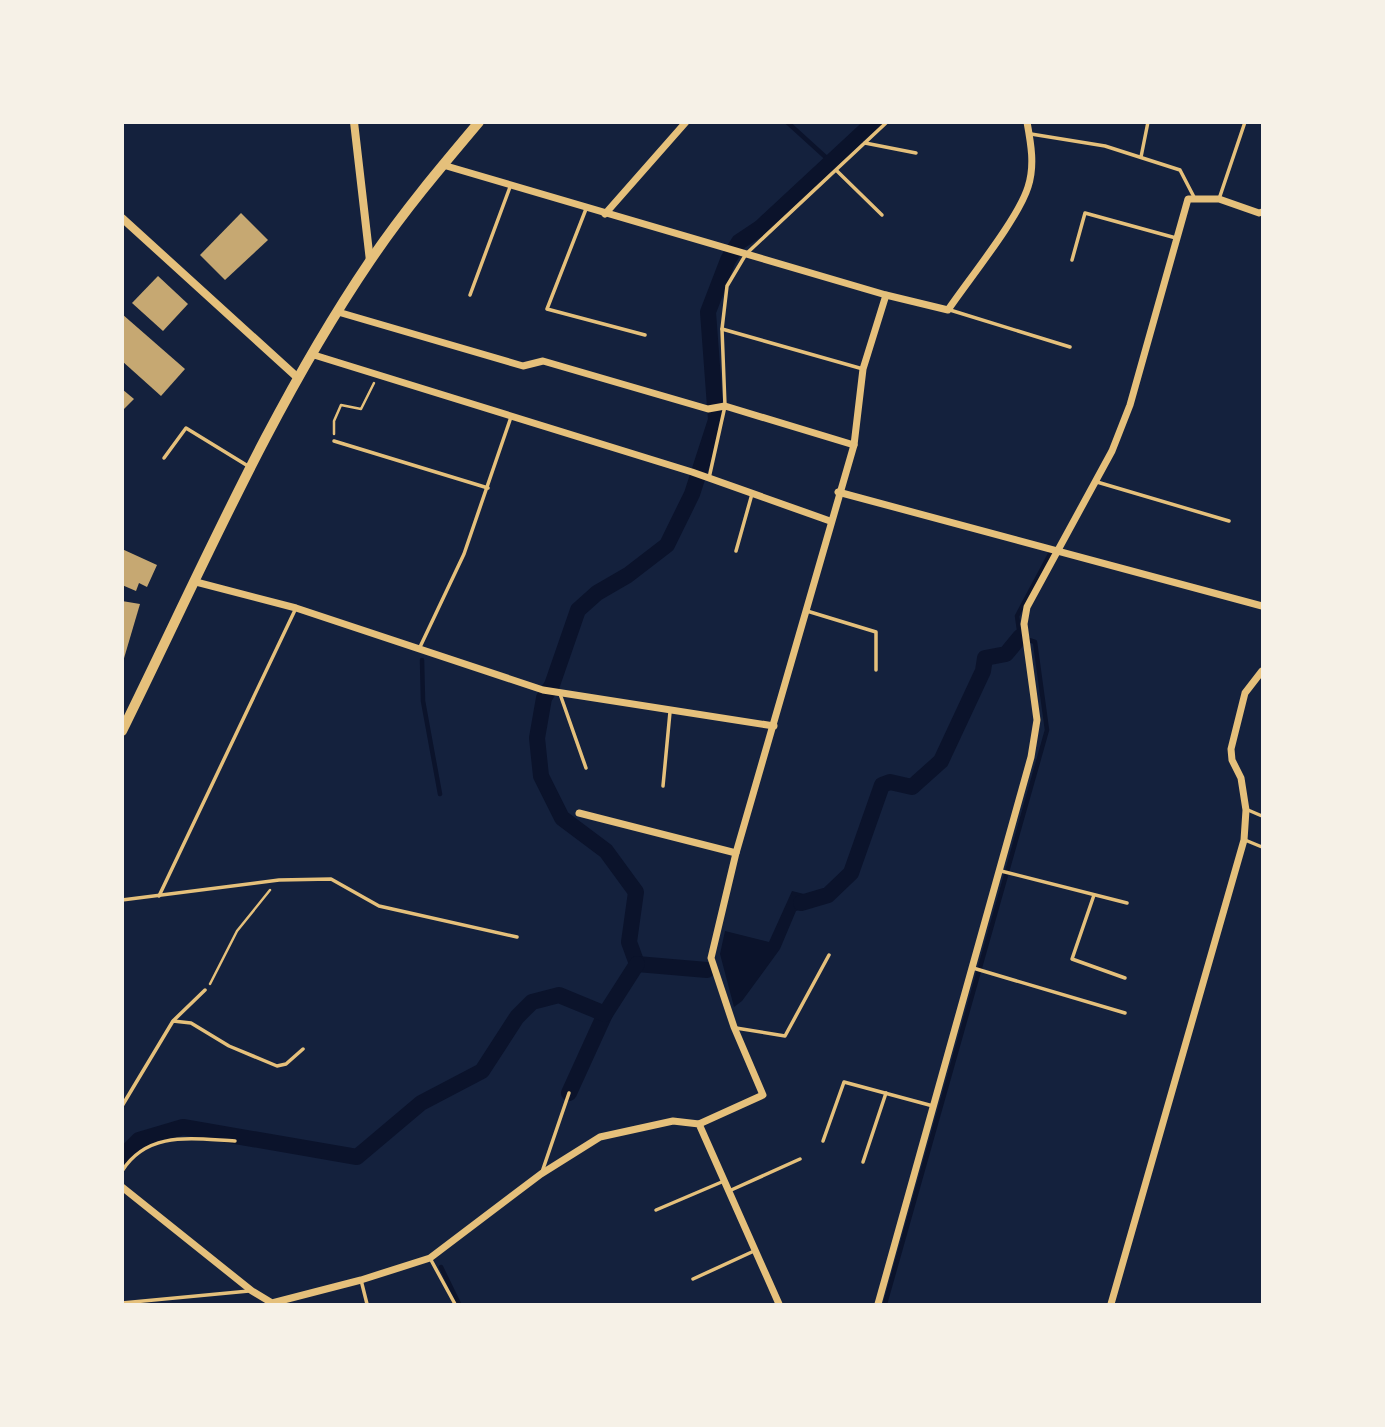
<svg xmlns="http://www.w3.org/2000/svg" width="1385" height="1427" font-family="'Roboto Condensed',sans-serif">
  <style>
    .water { fill: #0b132b }
    .lines { fill: none; stroke-linecap: round; stroke-linejoin: round }
    .stream { stroke: #0b132b; stroke-width: 4.5 }
    .canal { stroke: #0b132b; stroke-width: 16 }
    .building { fill: #c6a872 }
    .path { stroke: #e5c07b; stroke-width: 2.5 }
    .service { stroke: #e5c07b; stroke-width: 3.5 }
    .minor { stroke: #e5c07b; stroke-width: 7 }
    .tertiary { stroke: #e5c07b; stroke-width: 8 }
    .primary { stroke: #e5c07b; stroke-width: 10 }
  </style>
  <rect width="100%" height="100%" fill="#14213d"/>
  <path class="water" d="M792,891l36,9 -32,11 -16,38 -38,52 -8,6 -14,-53 5,-23 44,11z"/>
  <g class="lines">
    <g class="stream">
      <path d="M787,122l44,40"/>
      <path d="M422,660l1,41 17,93"/>
      <path d="M441,1267l18,37"/>
      <path d="M885,1304l162,-574 -12,-88 -15,-5 -3,-21 33,-62"/>
    </g>
    <g class="canal">
      <path d="M801,903l27,-8 23,-22 31,-88 8,-3 22,5 29,-26 42,-90 2,-13 21,-4 14,-17"/>
      <path d="M637,964l-8,-22 7,-50 -30,-41 -44,-33 -21,-42 -4,-38 7,-40 8,-13 26,-75 19,-17 31,-18 39,-30 25,-51 24,-74 -8,-108 20,-52 11,-18 21,-14 114,-106"/>
      <path d="M637,964l70,6"/>
      <path d="M569,1093l36,-79"/>
      <path d="M122,1157l17,-17 44,-13 174,30 64,-54 61,-32 35,-54 15,-15 27,-7 46,19 32,-50"/>
    </g>
  </g>
  <g class="building">
    <path d="M241,213l27,27 -43,40 -25,-25z"/>
    <path d="M158,276l30,28 -25,27 -31,-28z"/>
    <path d="M122,314l63,55 -24,27 -39,-35z"/>
    <path d="M122,389l12,10 -12,12z"/>
    <path d="M122,549l35,16 -10,22 -8,-4 -3,8 -14,-6z"/>
    <path d="M122,601l18,3 -18,61z"/>
  </g>
  <g class="lines">
    <g class="path">
      <path d="M334,434v-13l7,-16 20,4 13,-26"/>
      <path d="M210,984l27,-53 33,-41"/>
    </g>
    <g class="service">
      <path d="M1031,134l74,12 75,24 14,27"/>
      <path d="M865,143l51,10"/>
      <path d="M1141,157l7,-35"/>
      <path d="M837,171l45,44"/>
      <path d="M1219,199l26,-77"/>
      <path d="M586,209l-39,100 98,26"/>
      <path d="M1072,260l13,-47 91,25"/>
      <path d="M470,295l40,-108"/>
      <path d="M950,310l120,37"/>
      <path d="M722,329l141,40"/>
      <path d="M334,441l154,47"/>
      <path d="M164,458l22,-30 62,38"/>
      <path d="M709,478l16,-72 -3,-77 5,-43 19,-32 141,-132"/>
      <path d="M1097,482l132,39"/>
      <path d="M736,551l16,-57"/>
      <path d="M807,611l69,21v38"/>
      <path d="M420,647l44,-93 47,-137"/>
      <path d="M560,694l26,74"/>
      <path d="M663,786l7,-74"/>
      <path d="M1248,810l14,6"/>
      <path d="M1245,840l17,7"/>
      <path d="M1001,871l126,32"/>
      <path d="M1094,895l-22,64 53,19"/>
      <path d="M159,896l137,-288"/>
      <path d="M122,900l157,-20 52,-1 48,27 138,31"/>
      <path d="M973,968l152,45"/>
      <path d="M174,1020l31,-30"/>
      <path d="M736,1028l49,8 44,-81"/>
      <path d="M122,1106l51,-85 18,2 38,23 48,20 9,-2 17,-15"/>
      <path d="M823,1141l21,-59 89,24"/>
      <path d="M863,1162l23,-69"/>
      <path d="M122,1171c26,-41 71,-32 113,-30"/>
      <path d="M542,1172l27,-79"/>
      <path d="M729,1191l71,-32"/>
      <path d="M656,1210l68,-29"/>
      <path d="M431,1260l24,44"/>
      <path d="M693,1279l61,-28"/>
      <path d="M361,1280l6,24"/>
      <path d="M122,1303l127,-12"/>
    </g>
    <g class="minor">
      <path d="M443,165l443,130 62,15c21,-31 70,-91 80,-123 7,-21 3,-43 -1,-65"/>
      <path d="M605,214l81,-92"/>
      <path d="M338,312l185,54 20,-5 165,48 17,-3 129,39"/>
      <path d="M314,355l378,117 138,49"/>
      <path d="M838,492l424,114"/>
      <path d="M196,582l100,26 247,82 231,36"/>
      <path d="M579,813l157,40"/>
      <path d="M699,1124l64,-29 -29,-68 -23,-69 25,-105 118,-408 9,-76 23,-74"/>
      <path d="M122,1187l130,104 20,12 89,-23 69,-22 111,-84 59,-37 73,-16 26,3 80,180"/>
      <path d="M878,1304l153,-547 6,-37 -13,-96 3,-17 85,-156 18,-46 58,-206h31l40,14 3,-1"/>
      <path d="M1111,1304l133,-464 2,-30 -5,-32 -9,-18 -1,-11 14,-56 17,-22"/>
    </g>
    <g class="tertiary">
      <path d="M354,122l16,139"/>
      <path d="M122,218l176,160"/>
    </g>
    <path class="primary" d="M122,731c78,-158 149,-324 248,-470 33,-49 71,-94 109,-139"/>
  </g>
  <rect width="1385" height="1427" fill="none" stroke="#f6f1e7" stroke-width="248"/>
</svg>
